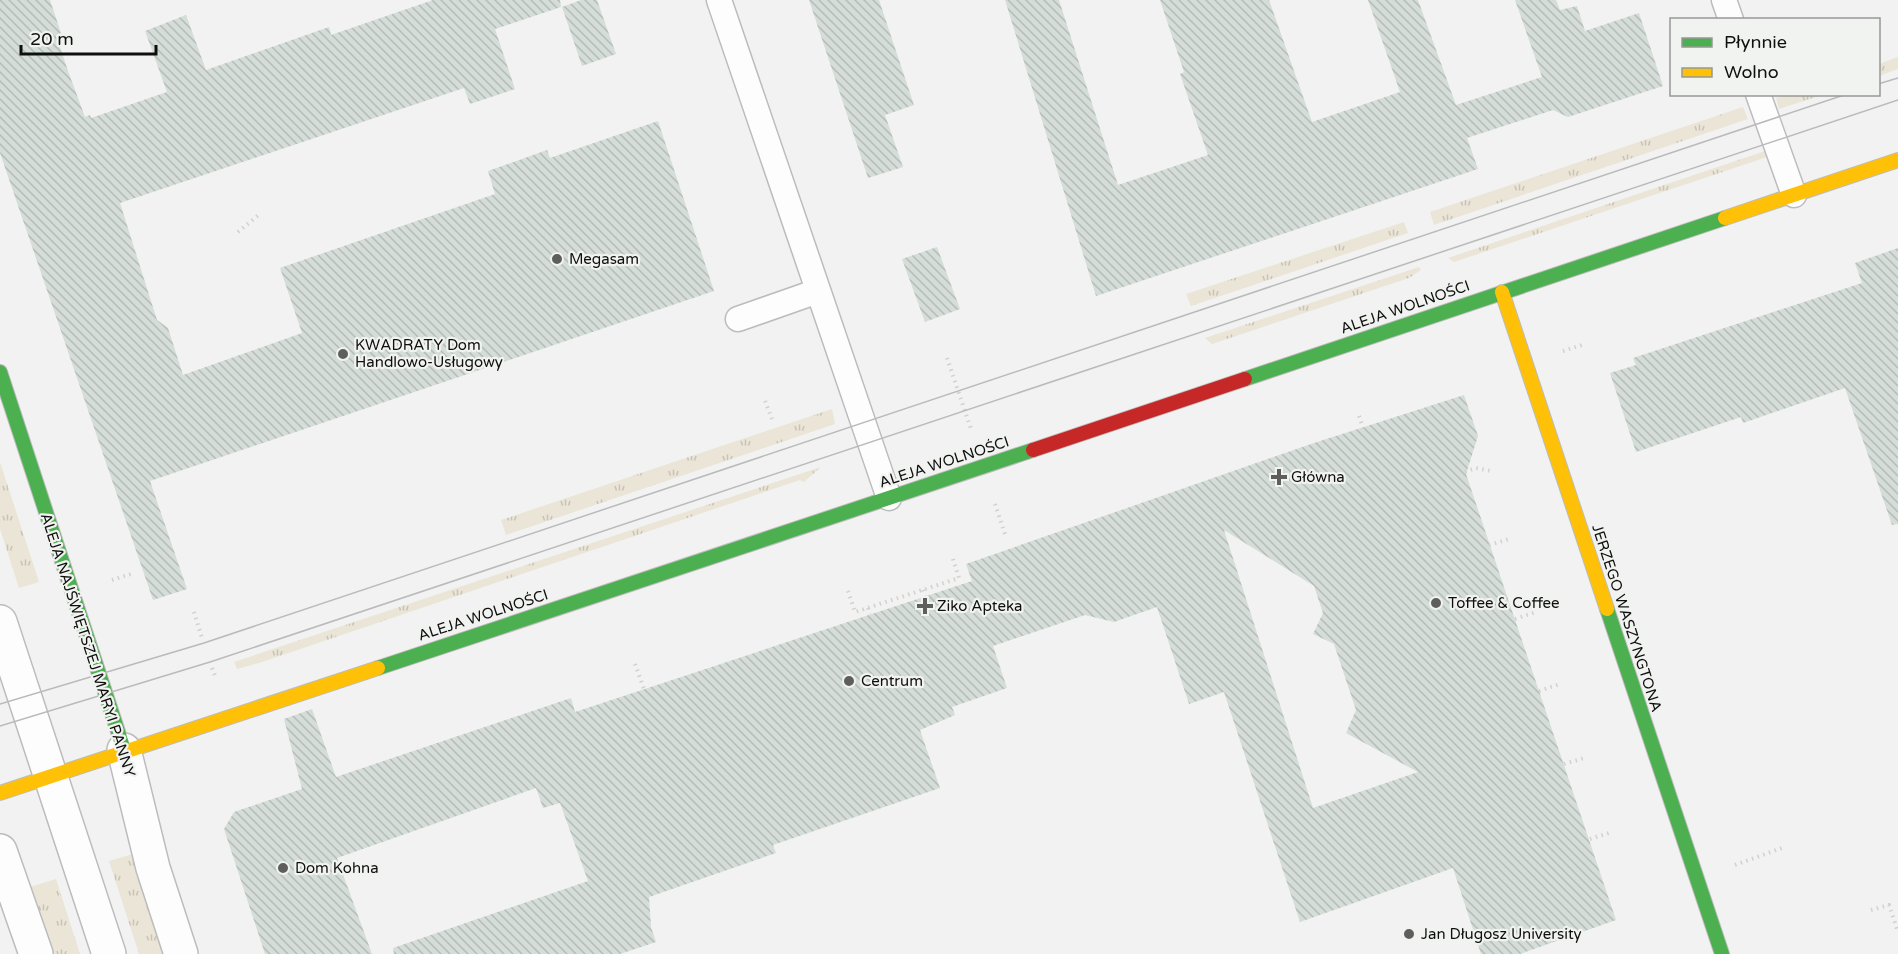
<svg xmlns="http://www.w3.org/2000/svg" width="1898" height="954" font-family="'Varela Round',sans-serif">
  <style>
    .grass { fill: url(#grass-tufts) }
    .building { fill: url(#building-back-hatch); fill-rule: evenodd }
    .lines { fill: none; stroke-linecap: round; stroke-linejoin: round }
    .lane-casing { stroke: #bcbcbc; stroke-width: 27 }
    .street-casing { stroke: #bcbcbc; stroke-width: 36 }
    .fast-casing { stroke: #bcbcbc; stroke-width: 16 }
    .slow-casing { stroke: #bcbcbc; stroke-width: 16 }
    .jam-casing { stroke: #bcbcbc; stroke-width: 16 }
    .path { stroke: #d1d1d0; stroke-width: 4; stroke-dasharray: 1.5 4.5; stroke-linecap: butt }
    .lane { stroke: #fdfdfd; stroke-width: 24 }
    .street { stroke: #fdfdfd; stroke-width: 33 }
    .fast { stroke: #4caf50; stroke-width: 14 }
    .slow { stroke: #ffc107; stroke-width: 14 }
    .jam { stroke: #c62828; stroke-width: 14 }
    .tram { stroke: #bababa; stroke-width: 1.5 }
    .poi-dot { fill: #5e5e5d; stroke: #f1f3f0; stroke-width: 2 }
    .labels { text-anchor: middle; stroke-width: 4.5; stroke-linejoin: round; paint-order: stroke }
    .poi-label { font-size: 15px; fill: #0f0f0e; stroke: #f1f3f0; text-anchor: start }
    .street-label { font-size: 15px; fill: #0f0f0e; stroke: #f1f3f0 }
  </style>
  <defs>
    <pattern id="grass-tufts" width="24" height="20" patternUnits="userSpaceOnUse" patternTransform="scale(1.5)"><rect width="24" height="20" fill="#eae5d6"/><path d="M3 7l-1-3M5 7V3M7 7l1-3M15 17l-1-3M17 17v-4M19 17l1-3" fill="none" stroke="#c8c3b6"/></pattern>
    <pattern id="building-back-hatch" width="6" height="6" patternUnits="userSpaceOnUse" patternTransform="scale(1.5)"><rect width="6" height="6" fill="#d5ddd8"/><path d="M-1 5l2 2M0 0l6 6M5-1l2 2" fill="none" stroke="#b6bcb8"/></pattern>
  </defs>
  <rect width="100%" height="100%" fill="#f1f2f1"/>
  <g class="grass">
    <path d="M1898,57v12l-19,7v-12z"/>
    <path d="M1787,95v-1l35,1 -43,14 -3,-11z"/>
    <path d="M1743,107l5,12 -314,106 -4,-13z"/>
    <path d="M1768,150l2,6 -316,106 -6,-4z"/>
    <path d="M1404,222l4,11 -217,73 -5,-12z"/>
    <path d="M1419,267l2,3 -12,8 -197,66 -7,-6z"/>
    <path d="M832,409l3,15 -329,111 -5,-15z"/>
    <path d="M0,462l39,120 -20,6 -19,-59z"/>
    <path d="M821,467l-17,15 -4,-2 -538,182 -25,7 -3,-7z"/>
    <path d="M133,854l33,100h-27l-30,-93z"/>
    <path d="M56,879l24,75h-28l-22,-67z"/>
  </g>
  <g class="building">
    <path d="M0,0h50l11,33 -5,2 12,36 17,46 5,-2 1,3 76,-26 -22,-61 41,-16 20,55 123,-43 2,8 102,-35h127l1,7 -66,22 20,60 -45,15 -6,-16 -344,115 37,117 11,8 15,47 119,-42 -22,-65 215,-74 -7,-23 59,-21 3,8 108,-37 56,170 -564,190 37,108 -34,11 -153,-447z"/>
    <path d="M581,0h16l19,54 -34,12 -20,-59z"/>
    <path d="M809,0h70l35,105 -29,10 18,52 -35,11z"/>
    <path d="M1005,0h54l59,185 90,-30 -28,-81 4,-2 -24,-72h109l43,122 88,-30 -32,-92h50l38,105 86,-28 -27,-77h41l4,10 17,-4 8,25 54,-18 24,73 -95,31 -15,-7 -86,28 11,31 -382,127z"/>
    <path d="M937,247l23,62 -35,13 -23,-63z"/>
    <path d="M1898,248v276l-6,1 -47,-137 -102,35 -2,-6 -105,35 -26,-79 26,-8 -3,-7 229,-75 -7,-20z"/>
    <path d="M1464,395l14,41 -12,38 150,446 -96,34h-39l-28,-86 -153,54 -76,-230 -35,12 -32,-97 -43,15 -29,-7 -92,31 14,42 -55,19 3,8 -35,15 20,58 -167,57 3,8 -127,44 2,30 5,15 -36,12h-226l-1,-6 195,-67 -28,-78 -17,5 -7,-20 -199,70 35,96h-107l-41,-125 10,-17 68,-23 -18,-70 28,-10 24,68 235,-79 4,14 397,-131 -6,-17 348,-121zM1224,530l90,56 9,27 -10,21 21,10 22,66 -10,23 72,39 -105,36z"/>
  </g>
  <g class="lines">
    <g class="lane-casing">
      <g id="lane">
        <path d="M719,0l170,498"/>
        <path d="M1724,0l7,20"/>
        <path d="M1758,94l36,101"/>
        <path d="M738,319l80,-28"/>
      </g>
    </g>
    <g class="street-casing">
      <g id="street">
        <path d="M0,622l109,332"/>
        <path d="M124,750l29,118 28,86"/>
        <path d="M0,851l36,103"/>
      </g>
    </g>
    <g class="fast-casing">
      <g id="fast">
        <path d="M0,372l124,378"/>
        <path d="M1245,379l480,-161"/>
        <path d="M1607,609l115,345"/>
        <path d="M378,668l655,-218"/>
      </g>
    </g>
    <g class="slow-casing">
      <g id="slow">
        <path d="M1725,218l173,-58"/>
        <path d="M1502,292l105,317"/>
        <path d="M0,793l378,-125"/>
      </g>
    </g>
    <g class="jam-casing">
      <path id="jam" d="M1033,450l212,-71"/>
    </g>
    <g class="path">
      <path d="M238,232l22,-18"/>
      <path d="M1563,351l19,-6"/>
      <path d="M947,358l24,71"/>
      <path d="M765,401l7,18"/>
      <path d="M1359,416l4,12"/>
      <path d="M1465,472l11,-4 15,3"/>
      <path d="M995,504l11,33"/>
      <path d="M1489,545l23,-7"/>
      <path d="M112,580l22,-7"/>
      <path d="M923,590l2,6"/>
      <path d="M848,591l7,21 104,-34 -7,-22"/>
      <path d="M868,608l2,6"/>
      <path d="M194,612l8,26"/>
      <path d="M1515,619l21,-7"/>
      <path d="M635,664l9,25"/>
      <path d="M212,668l4,10"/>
      <path d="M1539,691l21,-7"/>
      <path d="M1564,764l20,-6"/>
      <path d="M1590,839l19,-6"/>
      <path d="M1735,865l47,-17"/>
      <path d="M1871,910l18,-5 9,27"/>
    </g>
    <use href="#lane" class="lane"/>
    <use href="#street" class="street"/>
    <use href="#fast" class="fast"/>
    <use href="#slow" class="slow"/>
    <use href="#jam" class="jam"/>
    <g class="tram">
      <path d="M1878,84l20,-6"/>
      <path d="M0,704l204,-61 1643,-549"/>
      <path d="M0,726l210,-64 1688,-562"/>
    </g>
  </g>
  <g class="poi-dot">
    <circle cx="557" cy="259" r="6"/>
    <circle cx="343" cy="354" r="6"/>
    <path d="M1276 468h6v6h6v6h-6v6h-6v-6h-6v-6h6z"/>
    <circle cx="1436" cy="603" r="6"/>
    <path d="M922 597h6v6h6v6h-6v6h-6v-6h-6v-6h6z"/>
    <circle cx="849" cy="681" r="6"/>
    <circle cx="283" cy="868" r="6"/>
    <circle cx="1409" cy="934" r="6"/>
  </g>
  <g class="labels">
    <g class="poi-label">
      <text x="569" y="264">Megasam</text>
      <text x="355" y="350">KWADRATY Dom<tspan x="355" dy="17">Handlowo-Usługowy</tspan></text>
      <text x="1291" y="482">Główna</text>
      <text x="1448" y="608">Toffee &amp; Coffee</text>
      <text x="937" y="611">Ziko Apteka</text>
      <text x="861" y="686">Centrum</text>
      <text x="295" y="873">Dom Kohna</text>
      <text x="1421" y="939">Jan Długosz University</text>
    </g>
    <g class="street-label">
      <text transform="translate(1405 307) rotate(-19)" y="5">ALEJA WOLNOŚCI</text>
      <text transform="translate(944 462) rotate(-18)" y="5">ALEJA WOLNOŚCI</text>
      <text transform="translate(483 615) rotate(-18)" y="5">ALEJA WOLNOŚCI</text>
      <text transform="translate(1627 618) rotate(72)" y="5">JERZEGO WASZYNGTONA</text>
      <text transform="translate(88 645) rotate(72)" y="5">ALEJA NAJŚWIĘTSZEJ MARYI PANNY</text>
    </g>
  </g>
  <rect x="1670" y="18" width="210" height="78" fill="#f1f3f0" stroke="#979896" stroke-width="1.5"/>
  <rect x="1682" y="38" width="30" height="9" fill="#4caf50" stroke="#979896" stroke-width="1.5"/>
  <text x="1724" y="48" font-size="18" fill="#0f0f0e">Płynnie</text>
  <rect x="1682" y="68" width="30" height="9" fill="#ffc107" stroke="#979896" stroke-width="1.5"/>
  <text x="1724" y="78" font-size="18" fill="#0f0f0e">Wolno</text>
  <path d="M21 45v9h135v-9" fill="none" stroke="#0f0f0e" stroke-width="3"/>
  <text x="30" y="45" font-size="18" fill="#0f0f0e" stroke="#f1f3f0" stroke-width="4.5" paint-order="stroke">20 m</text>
</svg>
